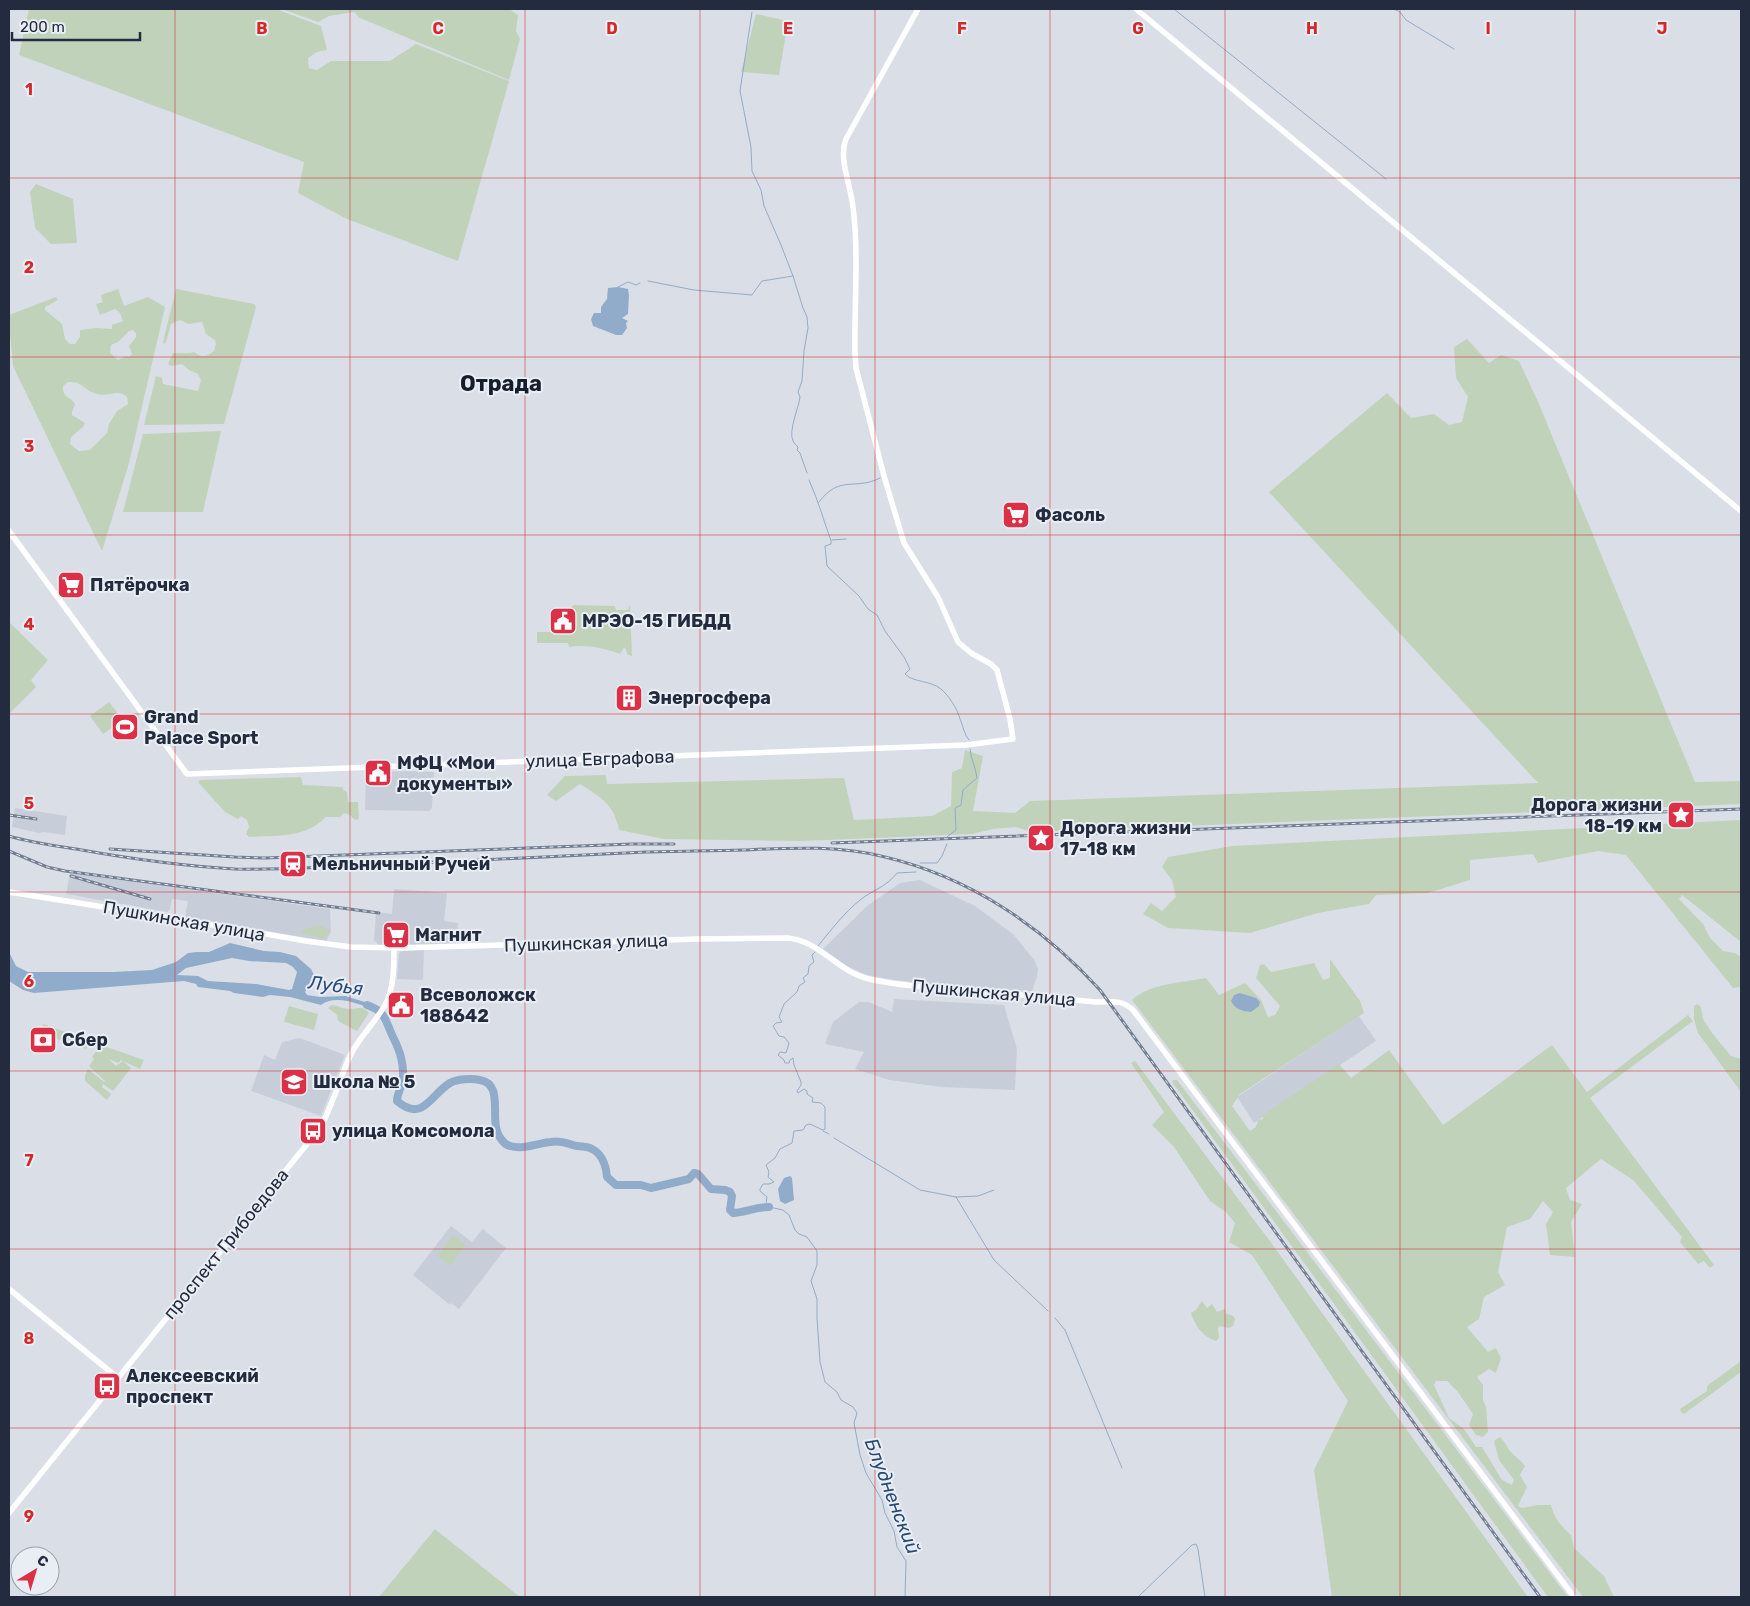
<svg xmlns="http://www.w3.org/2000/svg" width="1750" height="1606" font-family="Rubik,sans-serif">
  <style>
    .built { fill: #c8ced9 }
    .green { fill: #c0d2ba; fill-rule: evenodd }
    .water { fill: #91accb; fill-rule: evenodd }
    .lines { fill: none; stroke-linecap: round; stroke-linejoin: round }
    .stream { stroke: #91accb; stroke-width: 1 }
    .river { stroke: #91accb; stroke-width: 8 }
    .secondary { stroke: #fff; stroke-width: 5.5 }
    .rail-casing { stroke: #727e92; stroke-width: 3 }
    .rail { stroke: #e9eef5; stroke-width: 1; stroke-dasharray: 4; stroke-linecap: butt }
    .grid { fill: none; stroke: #d62828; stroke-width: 1; stroke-opacity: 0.55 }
    .labels { text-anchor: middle; stroke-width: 4; stroke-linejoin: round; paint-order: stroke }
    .poi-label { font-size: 18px; font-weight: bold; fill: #232c3e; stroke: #e9eef5; text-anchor: start }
    .street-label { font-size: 18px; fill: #232c3e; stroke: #e9eef5 }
    .water-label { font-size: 19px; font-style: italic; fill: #2a4a75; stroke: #e9eef5 }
    .district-label { font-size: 22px; font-weight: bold; fill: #161e2e; stroke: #e9eef5 }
    .grid-label { font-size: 16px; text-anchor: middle; font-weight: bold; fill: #d62828; stroke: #e9eef5; stroke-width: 4; stroke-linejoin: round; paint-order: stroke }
  </style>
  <rect width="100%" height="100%" fill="#dadfe7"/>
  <g class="built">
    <path d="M410,771l24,1 -2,36 -3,3 -64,-1 1,-38z"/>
    <path d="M15,808l52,8 -2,19 -21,-3 -5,1 -27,-6z"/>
    <path d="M70,873l260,36 1,23 -5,9 -141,-24 3,-16 -16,-2 -2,10 -3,3 -101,-18z"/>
    <path d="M920,880l55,26 39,29 21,26 3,8 -1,8 -5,14 -81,-5 -56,-6 -28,-5 -20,-9 -24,-17 44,-43 33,-23z"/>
    <path d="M394,889l53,4 -3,28 14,2 -2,20 -77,2 -5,-5 2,-28 16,2z"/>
    <path d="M424,950l-1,30 -26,-1 2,-26 3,-2z"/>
    <path d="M894,999l110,6 13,44 -2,41 -74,-3 -52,-7 -34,-11 9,-17 -39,-8 8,-22 26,-20h10l23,10z"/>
    <path d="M1359,1016l17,25 -122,82 -17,-26z"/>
    <path d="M300,1038l45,17 -24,61 -70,-25 13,-36 11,5 7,-18z"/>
    <path d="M451,1226l21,16 11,-13 23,19 -47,61 -8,-6 -1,2 -37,-30z"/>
  </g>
  <g class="green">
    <path d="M29,9h247l45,17 6,24 -10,2 -9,6 1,10 8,2 14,-9h59l26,-17 93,37 -51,180 -111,-42 -49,-26 6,-31 -285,-107z"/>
    <path d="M282,9h227l9,6 -2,16 4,8 -11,41 -149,-62 -6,-6 -25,4 -11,6z"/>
    <path d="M756,14l32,7 -9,54 -38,-3z"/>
    <path d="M36,184l37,15 4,44 -26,1 -16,-16 -5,-36z"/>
    <path d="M118,289l6,17 24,-9 17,10 -36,156 -27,88 -89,-185c-1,-17 -4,-34 -4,-51l47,-18 2,3 -13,7v3l17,14 3,15 5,5h5l5,-7v-7l16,-2 16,1v-4l11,-4 -3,-8 -5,-4 -15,6 -4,-11 7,-2 -2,-7zM133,330l3,3v4l-7,9 3,8 -3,3 -3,-1 -8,4 -8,-7 1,-8 7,-3 11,-11zM68,382c15,-1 17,9 29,12 12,3 21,-6 30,3l1,7 -11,7 -8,13 -2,9 -17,17 -11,1 -9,-7 1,-7 12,-10 2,-4 -13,-8v-3l3,-8c-5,-9 -12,-4 -12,-18z"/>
    <path d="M176,289l78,15 2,3 -32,117 -80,1 12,-49 6,2 1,6 35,7 3,-11 -3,-6 -9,-4 -7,-6 -11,2 -3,-2 5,-11h17l4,-1c8,6 12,5 20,-1l2,-7 -1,-4 -9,-6 -4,-12 -14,2 -8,-4 -9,4 -5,18 -2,2 -1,-2z"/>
    <path d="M1467,339l22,24 12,-8 18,6 20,43 156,378 46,-1v23l-709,28 -16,-5 -23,2 -21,5 -170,7 -138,-2 -45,-9c-5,-25 -18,-33 -39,-46l-24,17 -9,-6 18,-19 41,-1 1,9 237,-6 10,42 78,-4 19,-10 1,-34 10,-4 3,-18 18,6 -10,55 42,2 15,-12 508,-18 -269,-291 118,-99 24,25 23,-4 15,11 13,-3 6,-25 -12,-19 -2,-31z"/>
    <path d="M221,431l-18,81h-80l20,-78z"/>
    <path d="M574,605l41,1 1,4h12l2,-5 2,51 -5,-2 -1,-5 -2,-1 -4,6c-16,-6 -35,-10 -51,-7l-1,-4h-31v-11h34v-25z"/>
    <path d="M9,622l39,38 -17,20 5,7 -27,27z"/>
    <path d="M109,702l14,18 -20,14 -13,-18z"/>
    <path d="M301,777l2,8 39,2 1,3 4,2 1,10h10l1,17 -4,1 -5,-5 -6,-2 -4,4h-14c-22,22 -49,18 -77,20l-3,-3 3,-7 -2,-7 -6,-4 -3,3 -13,-7 -27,-30 2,-2z"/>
    <path d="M1741,820v122l-59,-47 -3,4 24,25 7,14 13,13 12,2 6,4v30l-8,1 -107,-133 -28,-4 -60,12 -5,-9 -63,6v20l-42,13 -52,2 -7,9 -51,9 -68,20 -82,-5 -25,-14 8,-11 11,8 14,-14 -4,-17 -10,-13 6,-10 64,-11z"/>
    <path d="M318,925l10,4 1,3 -3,5 -4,2 -21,-6 3,-4z"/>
    <path d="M1330,959l30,42 4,12 -124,81 -8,12 18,25 6,-4 2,-7 5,-1v-4l76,-51 12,14 38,-28 54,75 109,-80 35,47 101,-77 5,6 -103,77 124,167 -4,3 -6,-7 -6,3 -18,-22 2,-5 -49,-57 -32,-21 -35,29 4,12 12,4 -11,18 4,35 -25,-2 -4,-31 7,-12 -10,-11 -13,18 -23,8 -9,45 7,13 -21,12 -5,22 -12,8 21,25 8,-4 5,10 -5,15 -7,-4 -12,8 6,8v15l3,7 2,25 -5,5 -7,-2 -7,-10 4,-11 -16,-23 -10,-10h-11l-2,4 15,33 15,11 12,18h6l20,33 10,5 2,-5 -15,-20 -5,-19 6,-4c6,5 7,12 13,17 5,5 8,6 12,12l-5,9 7,12 -9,19 4,2 16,-3h13c3,13 10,21 20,30l3,13 30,28 10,21h-31l-451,-597c16,-16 52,-18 74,-22l13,17 26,-12 16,17 7,17 7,-2 5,-9 -24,-28 4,-13 4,-1 7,8 43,-9 9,17 7,-2z"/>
    <path d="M1697,1004l4,3 2,12 9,14 19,23 10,3v33l-43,-59 -4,-14v-13z"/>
    <path d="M332,1005c6,1 12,4 17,4 9,0 13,-4 20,4l-12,18 -19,-10 -1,-6 -9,-7z"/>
    <path d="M289,1006l29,8 -4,16 -30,-8z"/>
    <path d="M43,1024l48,17 -5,8 -45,-16z"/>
    <path d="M101,1045l43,15 -4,9 -19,-9 -3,3 -9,-4 7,7 7,-5 8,7 -18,23 -10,-7 -1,3 9,7 -4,6 -22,-19v-6l3,-6 16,13 1,-1 -16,-15 5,-7 -2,-2z"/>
    <path d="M1135,1061l137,183 256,353h-196l-18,-127 34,-69 -96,-146 -23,-13 6,-19 -9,-11 -16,-11 -36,-54 -22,-22 12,-13 -33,-49z"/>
    <path d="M1173,1080h4l391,517h-20l-376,-515z"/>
    <path d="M453,1235l13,10 -16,21 -13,-10z"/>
    <path d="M1202,1301l5,7 5,-4 5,8 8,-3v4l8,3 2,3 -2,7 -4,2 -10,-2 -1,3 1,9 -3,3c-13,-4 -21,-15 -25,-28l5,-3z"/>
    <path d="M1741,1361v11l-57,42 -3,-2 -1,-3 27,-18v-5z"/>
    <path d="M435,1529l85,68h-141z"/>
  </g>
  <g class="water">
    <path d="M618,287l10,2 1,6 -1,19 -6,4 6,3 -2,2 1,5 -5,7h-6l-23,-9 -2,-7 3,-6h7v-6l6,-8 1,-11z"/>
    <path d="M230,943l34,8 16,1 16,4 15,13 3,6 -2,7 -7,10 2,3 13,2 25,-1 33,10 -4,5c-12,-7 -40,-17 -53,-6l-31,-8 -20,-2 -7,2 -29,-4 -4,-2 -32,-4 -2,-3 -12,-3 -150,12 -11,-3 -14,-9v-29l7,14 12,6h85l39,-2 24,-8 12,-9 9,-1h12zM232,958l17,3 37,2 7,4 4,5 -5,17 -3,1 -33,-6 -48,-3 -10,-5 -21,-1 9,-7z"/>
    <path d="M1240,993l16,5 4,4 -1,4 -8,6c-9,-1 -15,-2 -20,-11l3,-6z"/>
    <path d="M790,1176l2,2 2,22 -9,4 -5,-3 -2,-12 6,-11z"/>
  </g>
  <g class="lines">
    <g class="stream">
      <path d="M1174,9l212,170"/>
      <path d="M1394,9l6,3 6,8 48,29"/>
      <path d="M752,12l-12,79 11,56 1,24 9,19 3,16 17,39 12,31 10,32 4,9 1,11 -4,23 -2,30 -4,11 2,5c-1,10 -12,34 -7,44 1,2 3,4 5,6l-1,3 3,3 7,20"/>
      <path d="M648,281l46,9 58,5 10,-14 31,-5"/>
      <path d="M618,287l10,-5 8,3 4,-2"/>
      <path d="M809,480c9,20 15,41 22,61v3l-6,2 2,20 32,30 9,13 9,6 8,16 19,26 6,12 -5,5c9,9 25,6 36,15 8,7 16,19 19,30 3,7 4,15 9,21"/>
      <path d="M819,502c21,-28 36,-11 61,-24"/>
      <path d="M832,540l14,-1"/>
      <path d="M947,837l9,-7 -1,-22 6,-3 2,-15 14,-12c-1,-10 -6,-18 -7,-29"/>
      <path d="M920,863h17l5,-7 5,-12"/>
      <path d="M818,946c13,-16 26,-33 42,-46 14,-11 25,-12 37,-27l19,-1"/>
      <path d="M815,952l-3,3 2,7 -5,4 -1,8 -5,4 2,4 -6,4 -2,6 -13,12 -5,13 3,5 -6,1 -3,3 6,10 5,1 5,6 -3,10 -6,-1 -2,3 6,5 1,3h4l1,-3 3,-2 1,7 7,17v3l-4,6 1,2 6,-4 3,2v3l6,4 -1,4 9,1 4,4v22l-2,1 -13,-6 -4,1 -3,5 -9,1 -2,12 -12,6 -5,9 -9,7 3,7 -1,5 6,5 -5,2h-6l-3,5v2l7,6 -1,7 3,3 14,3 6,5 6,15 4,4 8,3 10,14v14l-6,16 6,18v19l3,44 5,20 12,10 4,8 12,7 4,6 -3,10 6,32 6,18 16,27 3,13 9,18 3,16 9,14 -1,36"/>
      <path d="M823,1131l6,3"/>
      <path d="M834,1138l86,52 36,7 38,63 54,51"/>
      <path d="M956,1197l22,-1 16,-6"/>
      <path d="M1055,1318l10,12 57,138"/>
      <path d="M1138,1597l54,-52 4,-1 2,5 7,48"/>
    </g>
    <path class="river" d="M367,1005c20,7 18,16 26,32 7,14 11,26 10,42 -1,8 -6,14 -6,22 26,22 33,-6 53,-18 7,-4 21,-5 30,-3 26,5 7,41 21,59 2,3 5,6 9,7 14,4 27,-3 41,-4 10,-2 17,2 26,4 5,1 10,0 15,3 10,5 14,17 15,28l9,8h25l10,3 38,-9 5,-6 4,1 13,15 14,1 5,2 2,4 -2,14 3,3c13,-1 23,-6 36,-6"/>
    <g class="secondary">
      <path d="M1136,9l605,502"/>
      <path d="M9,531l178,243 779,-29 47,-6 -3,-20 -13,-49 -6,-6 -20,-11 -13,-11 -20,-45 -34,-54 -20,-67 -28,-108 -1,-14c-1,-49 4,-100 -2,-147 -2,-21 -15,-49 -7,-68l72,-130"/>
      <path d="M9,892l164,26 133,23 45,6 50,1 297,-9 90,-1c32,3 50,34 81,41 32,7 65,9 98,11 43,4 86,8 129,12 15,0 26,-3 37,8 148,195 293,393 441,587"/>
      <path d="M9,1289l109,89"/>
      <path d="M9,1513l311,-385c13,-23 19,-48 30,-72 9,-19 25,-33 35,-51 9,-16 9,-39 9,-57"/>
    </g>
    <g class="rail-casing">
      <g id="rail">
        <path d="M9,815l27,4"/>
        <path d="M9,836c23,7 48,10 73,14 50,9 102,16 153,19 40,1 80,-2 120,-3 97,-4 194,-10 291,-14 32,-1 64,-1 97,-2 47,-2 95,-5 142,7 84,20 157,69 215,133l440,607"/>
        <path d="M832,843l909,-34"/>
        <path d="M110,849l125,8 30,1 367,-14h42"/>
        <path d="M9,851l38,16 18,4 314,42"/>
        <path d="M71,876l79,23"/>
      </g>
    </g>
    <use href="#rail" class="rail"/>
  </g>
  <path class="grid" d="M175,9v1588M350,9v1588M525,9v1588M700,9v1588M875,9v1588M1050,9v1588M1225,9v1588M1400,9v1588M1575,9v1588M9,178h1732M9,357h1732M9,535h1732M9,714h1732M9,892h1732M9,1071h1732M9,1249h1732M9,1428h1732"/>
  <defs>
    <g id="supermarket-square" transform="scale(1.4375)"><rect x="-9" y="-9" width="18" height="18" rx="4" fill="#db3046" stroke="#e9eef5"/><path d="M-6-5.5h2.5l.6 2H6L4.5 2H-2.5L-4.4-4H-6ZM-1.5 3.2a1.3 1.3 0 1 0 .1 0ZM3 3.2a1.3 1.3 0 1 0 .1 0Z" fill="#fff"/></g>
    <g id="civic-square" transform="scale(1.4375)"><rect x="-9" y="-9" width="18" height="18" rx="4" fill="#db3046" stroke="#e9eef5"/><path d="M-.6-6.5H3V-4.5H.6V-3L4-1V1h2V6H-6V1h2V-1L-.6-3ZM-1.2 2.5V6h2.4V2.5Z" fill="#fff"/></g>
    <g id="building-square" transform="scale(1.4375)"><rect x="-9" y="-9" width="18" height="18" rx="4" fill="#db3046" stroke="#e9eef5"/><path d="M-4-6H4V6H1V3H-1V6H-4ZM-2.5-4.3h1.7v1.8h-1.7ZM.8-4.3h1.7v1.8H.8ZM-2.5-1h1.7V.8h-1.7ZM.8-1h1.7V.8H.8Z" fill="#fff"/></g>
    <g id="stadium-square" transform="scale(1.4375)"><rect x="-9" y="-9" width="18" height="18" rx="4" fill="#db3046" stroke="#e9eef5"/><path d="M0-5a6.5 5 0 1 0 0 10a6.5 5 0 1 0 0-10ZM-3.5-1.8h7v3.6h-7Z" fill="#fff"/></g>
    <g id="sight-square" transform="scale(1.4375)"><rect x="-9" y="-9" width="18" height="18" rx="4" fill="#db3046" stroke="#e9eef5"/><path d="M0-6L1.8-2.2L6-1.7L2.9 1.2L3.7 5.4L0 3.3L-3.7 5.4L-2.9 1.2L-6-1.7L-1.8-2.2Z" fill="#fff"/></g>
    <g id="station-square" transform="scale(1.4375)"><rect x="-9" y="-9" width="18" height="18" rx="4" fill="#db3046" stroke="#e9eef5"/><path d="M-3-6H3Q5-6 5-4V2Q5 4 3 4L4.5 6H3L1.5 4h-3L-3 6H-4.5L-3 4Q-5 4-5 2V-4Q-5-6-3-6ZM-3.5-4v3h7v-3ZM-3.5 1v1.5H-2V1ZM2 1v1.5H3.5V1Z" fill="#fff"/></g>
    <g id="bank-square" transform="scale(1.4375)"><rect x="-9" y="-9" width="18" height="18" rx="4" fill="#db3046" stroke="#e9eef5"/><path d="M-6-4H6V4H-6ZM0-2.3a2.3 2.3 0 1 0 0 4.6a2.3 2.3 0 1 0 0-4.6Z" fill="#fff"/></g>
    <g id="school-square" transform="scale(1.4375)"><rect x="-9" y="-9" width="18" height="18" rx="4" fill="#db3046" stroke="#e9eef5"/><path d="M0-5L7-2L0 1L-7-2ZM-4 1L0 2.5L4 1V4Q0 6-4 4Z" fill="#fff"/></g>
    <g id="bus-square" transform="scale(1.4375)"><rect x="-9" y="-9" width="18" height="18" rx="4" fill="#db3046" stroke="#e9eef5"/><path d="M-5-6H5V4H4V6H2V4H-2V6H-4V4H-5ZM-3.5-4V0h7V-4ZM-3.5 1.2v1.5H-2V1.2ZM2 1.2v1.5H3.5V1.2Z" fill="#fff"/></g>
  </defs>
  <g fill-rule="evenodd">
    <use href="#supermarket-square" x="1016" y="515"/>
    <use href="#supermarket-square" x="71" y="585"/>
    <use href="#civic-square" x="563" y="621"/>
    <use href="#building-square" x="629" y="698"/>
    <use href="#stadium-square" x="125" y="727"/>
    <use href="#civic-square" x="378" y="773"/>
    <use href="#sight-square" x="1681" y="815"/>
    <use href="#sight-square" x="1041" y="838"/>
    <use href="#station-square" x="293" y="864"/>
    <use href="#supermarket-square" x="396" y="935"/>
    <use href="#civic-square" x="401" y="1005"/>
    <use href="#bank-square" x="43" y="1040"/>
    <use href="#school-square" x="294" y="1082"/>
    <use href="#bus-square" x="313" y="1131"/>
    <use href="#bus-square" x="107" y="1386"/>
  </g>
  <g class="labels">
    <g class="poi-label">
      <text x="1035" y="521">Фасоль</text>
      <text x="90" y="591">Пятёрочка</text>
      <text x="582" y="627">МРЭО-15 ГИБДД</text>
      <text x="648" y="704">Энергосфера</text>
      <text x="144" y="723">Grand<tspan x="144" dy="21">Palace Sport</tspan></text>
      <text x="397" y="769">МФЦ «Мои<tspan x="397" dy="21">документы»</tspan></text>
      <text x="1662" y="811" text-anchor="end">Дорога жизни<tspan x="1662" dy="21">18-19 км</tspan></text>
      <text x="1060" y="834">Дорога жизни<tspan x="1060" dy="21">17-18 км</tspan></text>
      <text x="312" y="870">Мельничный Ручей</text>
      <text x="415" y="941">Магнит</text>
      <text x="420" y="1001">Всеволожск<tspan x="420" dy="21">188642</tspan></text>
      <text x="62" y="1046">Сбер</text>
      <text x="313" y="1088">Школа № 5</text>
      <text x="332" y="1137">улица Комсомола</text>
      <text x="126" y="1382">Алексеевский<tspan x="126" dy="21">проспект</tspan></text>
    </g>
    <g class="street-label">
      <text transform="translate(600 759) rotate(-2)" y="6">улица Евграфова</text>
      <text transform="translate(184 921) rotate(10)" y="6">Пушкинская улица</text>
      <text transform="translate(586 943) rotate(-2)" y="6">Пушкинская улица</text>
      <text transform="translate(994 993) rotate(5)" y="6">Пушкинская улица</text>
      <text transform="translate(226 1244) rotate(-51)" y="6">проспект Грибоедова</text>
    </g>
    <g class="water-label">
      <text transform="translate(336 985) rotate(7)" y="7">Лубья</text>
      <text transform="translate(893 1496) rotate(69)" y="7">Блудненский</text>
    </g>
    <g class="district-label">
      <text x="501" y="391">Отрада</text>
    </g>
  </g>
  <g class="grid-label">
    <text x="262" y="34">B</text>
    <text x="438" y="34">C</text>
    <text x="612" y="34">D</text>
    <text x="788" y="34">E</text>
    <text x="962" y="34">F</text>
    <text x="1138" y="34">G</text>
    <text x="1312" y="34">H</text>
    <text x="1488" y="34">I</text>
    <text x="1662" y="34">J</text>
    <text x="29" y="95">1</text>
    <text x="29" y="273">2</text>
    <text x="29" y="452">3</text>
    <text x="29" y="630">4</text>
    <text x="29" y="809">5</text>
    <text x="29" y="987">6</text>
    <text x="29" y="1166">7</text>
    <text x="29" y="1344">8</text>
    <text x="29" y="1522">9</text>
  </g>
  <rect width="1750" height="1606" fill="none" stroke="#232c3e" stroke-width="20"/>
  <g transform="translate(35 1571) rotate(38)"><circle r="24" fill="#e9eef5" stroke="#9aa0ac"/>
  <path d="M0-4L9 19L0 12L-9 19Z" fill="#db3046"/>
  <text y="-8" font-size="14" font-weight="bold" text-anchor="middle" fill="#232c3e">С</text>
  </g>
  <path d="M12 32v8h128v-8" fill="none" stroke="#232c3e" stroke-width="2.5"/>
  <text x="20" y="32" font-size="15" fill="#232c3e" stroke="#e9eef5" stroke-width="4" paint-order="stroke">200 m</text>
</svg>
